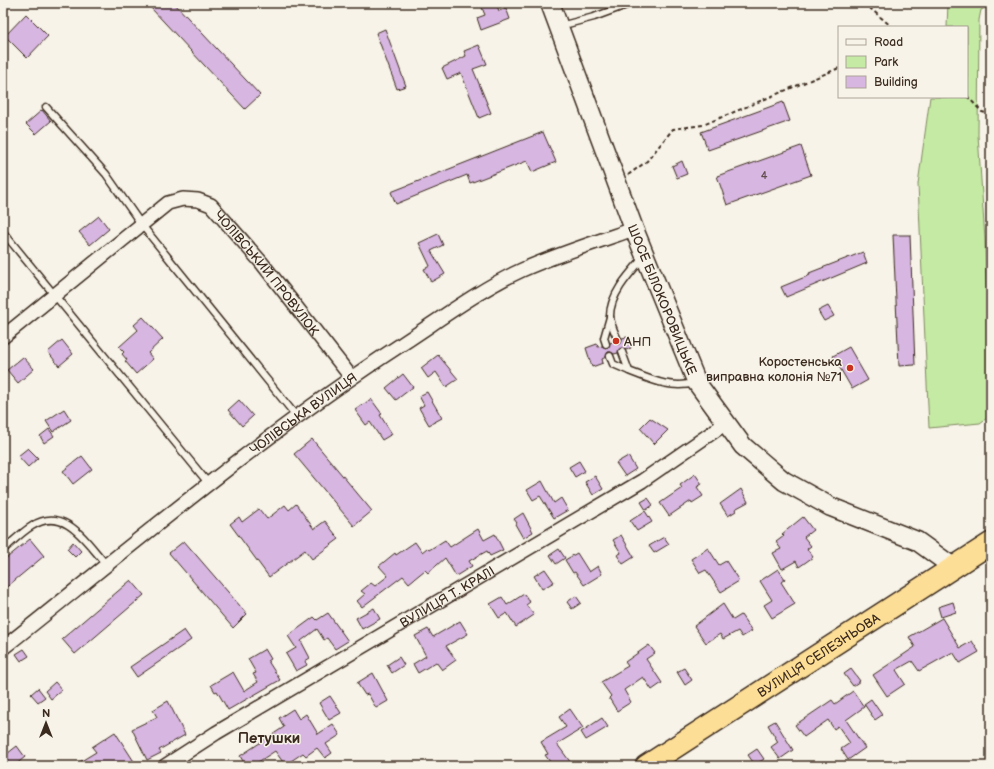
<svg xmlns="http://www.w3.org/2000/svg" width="994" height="769" font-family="'Balsamiq Sans',sans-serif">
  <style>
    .green { fill: #c5eaa4; stroke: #808a61 }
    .building { fill: #d7b6e1; stroke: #3b2a1e }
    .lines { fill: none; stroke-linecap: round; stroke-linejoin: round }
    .service-casing { stroke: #3b2a1e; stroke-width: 9 }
    .minor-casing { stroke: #3b2a1e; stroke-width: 16 }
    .secondary-casing { stroke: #3b2a1e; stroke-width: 21 }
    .trunk-casing { stroke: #3b2a1e; stroke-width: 24 }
    .path { stroke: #3b2a1e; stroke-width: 2; stroke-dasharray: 4 3; stroke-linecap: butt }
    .service { stroke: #f7f3e8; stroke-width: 6 }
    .minor { stroke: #f7f3e8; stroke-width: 13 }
    .secondary { stroke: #f7f3e8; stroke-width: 18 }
    .trunk { stroke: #fdde96; stroke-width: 21 }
    .poi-dot { fill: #c8321e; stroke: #f7f3e8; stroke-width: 1.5 }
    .labels { text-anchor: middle; stroke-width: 3; stroke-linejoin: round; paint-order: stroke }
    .number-label { font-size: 11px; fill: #624d4f }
    .street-label { font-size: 13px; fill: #3b2a1e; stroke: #f7f3e8 }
    .poi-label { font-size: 13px; fill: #3b2a1e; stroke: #f7f3e8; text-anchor: start }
    .quarter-label { font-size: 15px; font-weight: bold; fill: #3b2a1e; stroke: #f7f3e8 }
  </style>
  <rect width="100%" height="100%" fill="#f7f3e8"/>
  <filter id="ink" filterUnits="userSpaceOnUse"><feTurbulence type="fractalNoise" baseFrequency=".025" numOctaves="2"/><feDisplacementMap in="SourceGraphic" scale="8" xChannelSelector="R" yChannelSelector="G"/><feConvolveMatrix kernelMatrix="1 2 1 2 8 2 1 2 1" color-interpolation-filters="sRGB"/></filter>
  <g filter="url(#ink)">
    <path class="green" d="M948,3h43v7l-4,-3 -6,3 -2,10 -1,115 7,105 5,171 -3,7 -7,5 -51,5 -11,-244 12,-87h37v-70h-20z"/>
    <g class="building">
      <path d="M156,3h18l86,92 -15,14 -94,-101z"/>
      <path d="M480,3h16l3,8 7,-3 4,11 -29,11 -4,-12 8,-3z"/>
      <path d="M26,14l22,22 -21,22 -22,-22z"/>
      <path d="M385,29l21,57 -9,3 -21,-56z"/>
      <path d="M479,45l8,19 -14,5 18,44 -12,5 -18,-45 -14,6 -5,-11 24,-12 -2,-5z"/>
      <path d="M783,102l7,19 -82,29 -7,-18z"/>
      <path d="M42,110l9,11 -15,13 -10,-10z"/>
      <path d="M543,132l13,30 -24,10 -5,-11 -57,22 -3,-8 -71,29 -5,-12z"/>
      <path d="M801,146l10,29 -84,30 -10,-29z"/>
      <path d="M682,161l5,13 -10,4 -5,-12z"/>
      <path d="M99,216l10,13 -19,16 -11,-13z"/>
      <path d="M438,234l5,11 -12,6 14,23 -14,8 -7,-13 6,-3 -11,-23z"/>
      <path d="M893,235h17l5,130 -16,1z"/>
      <path d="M863,252l4,11 -81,34 -5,-10 29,-12 -1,-2z"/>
      <path d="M828,306l6,10 -10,5 -6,-10z"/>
      <path d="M143,317l20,22 -15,14 5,6 -17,15 -11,-13 2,-1 -5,-6 2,-2 -5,-5 19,-17 -4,-5z"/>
      <path d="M627,337l4,11 -5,2 -5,-2 -3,5 -4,1 -3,-2h-3l-2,5 -4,2 1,4 -11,4 -6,-19 11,-4 1,3 4,-1 5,2 3,-5 4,-2 5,3 3,-6z"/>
      <path d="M62,340l11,14 -14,12 -11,-14z"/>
      <path d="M849,347l19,33 -16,9 -19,-33z"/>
      <path d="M438,355l20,24 -12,8 -10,-15 -8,6 -7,-10z"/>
      <path d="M23,357l11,12 -16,14 -11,-13z"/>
      <path d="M403,374l10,13 -17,13 -10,-12z"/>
      <path d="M427,392l15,26 -13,7 -10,-17 5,-3 -5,-9z"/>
      <path d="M371,399l11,15 -2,1 12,19 -10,6 -12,-18 -4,3 -11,-15z"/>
      <path d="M239,400l14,16 -11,10 -14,-16z"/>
      <path d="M64,409l7,11 -18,12 -7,-11z"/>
      <path d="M650,418l18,12 -14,14 -14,-16z"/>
      <path d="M49,429l5,7 -10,7 -4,-7z"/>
      <path d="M312,439l60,72 -18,15 -60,-72z"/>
      <path d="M28,448l10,10 -10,9 -10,-11z"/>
      <path d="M82,456l10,13 -19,15 -10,-13z"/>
      <path d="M628,456l8,13 -11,7 -9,-13z"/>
      <path d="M579,461l6,10 -10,6 -6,-10z"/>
      <path d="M695,474l7,10 -5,3 6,9 -11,7 -1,-2 -22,15 -9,-13 22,-15 -2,-3z"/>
      <path d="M595,476l8,13 -10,6 -8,-13z"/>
      <path d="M542,481l12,22 7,-5 7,12 -14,8 -14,-22 -7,4 -6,-10z"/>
      <path d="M741,489l7,13 -13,7 1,2 -8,5 -8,-12z"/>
      <path d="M648,498l5,7 -7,5 -5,-8z"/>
      <path d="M296,504l18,25 11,-8 14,18 -27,20 -7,-9 -36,27 -39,-53 9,-7 3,5 17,-13 8,10 18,-14 4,5z"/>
      <path d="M645,511l7,11 -15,9 -7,-10z"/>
      <path d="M523,513l10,19 -10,6 -8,-14 2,-1 -3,-4z"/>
      <path d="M803,517l10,13 -9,7 7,9 -4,3 6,8 -14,10 -3,-6 -14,8 -9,-16 8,-4 -5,-7 8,-6 -2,-2z"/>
      <path d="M478,529l6,11 11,-6 8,16 -13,6 -3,-5 -18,10 3,5 -16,10 -11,-18 -17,15 -3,-3 -16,13 -6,-7 -41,31 -5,-6 8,-7 -4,-3 10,-8 4,3 13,-10 -9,-10 16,-13 1,2 19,-13 7,10 5,-4 2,2 16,-10 5,7z"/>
      <path d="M621,535l13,22 -11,7 -6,-9 4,-2 -8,-13z"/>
      <path d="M664,537l5,7 -15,9 -5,-7z"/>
      <path d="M30,539l14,17 -41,34v-29z"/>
      <path d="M184,541l63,73 -14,14 -64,-75z"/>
      <path d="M73,542l8,9 -6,6 -8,-8z"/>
      <path d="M708,548l11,17 7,-4 13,20 -18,11 -15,-22 -6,3 -9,-14z"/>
      <path d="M559,549l6,9 -9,6 -6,-9z"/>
      <path d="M577,553l12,19 9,-6 4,8 -18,11 -9,-13 -2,1 -8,-13z"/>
      <path d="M545,569l9,13 -12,7 -8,-13z"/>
      <path d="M778,569l7,10 -4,3 14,22 -23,14 -8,-13 8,-5 -12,-19z"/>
      <path d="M131,580l13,15 -69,59 -13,-15z"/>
      <path d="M524,594l6,8 -4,3 8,10 -18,12 -9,-14 -8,5 -9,-14 12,-7 5,8z"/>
      <path d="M576,596l5,7 -9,6 -5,-7z"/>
      <path d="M953,602l3,10 -15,5 -3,-10z"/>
      <path d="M723,604l10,16 8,-5 11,16 -10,6 -4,-6 -15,8 -3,-5 -14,9 -12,-17z"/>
      <path d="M374,608l6,11 -18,10 -6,-11z"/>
      <path d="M328,613l20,28 -13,8 -8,-11 -3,2 -7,-11 -16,12 9,17 -5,3 2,4 -11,6 -10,-17 10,-6 -8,-12 26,-19 3,3z"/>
      <path d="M942,618l18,30 12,-7 7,11 -19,11 -7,-11 -34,19 -7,-10 -16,9 9,14 -18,12 -14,-21 42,-28 -6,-10z"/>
      <path d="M460,621l8,13 -22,12 10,14 -14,10 -6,-8 -18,11 -5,-9 13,-8 -11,-20 13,-7 5,8z"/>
      <path d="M184,630l7,10 -54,37 -7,-10z"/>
      <path d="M649,645l6,8 -9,6 16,24 -10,7 -9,-13 -19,13 7,12 -14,9 -8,-13 2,-2 -10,-14 27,-16 -3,-4z"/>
      <path d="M24,649l5,7 -8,5 -5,-7z"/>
      <path d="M265,649l6,10 -3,2 12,19 -52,30 -11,-19 -2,1 -4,-7 22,-13 11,19 14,-9 -5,-8 3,-1 -8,-14z"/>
      <path d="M399,657l5,8 -12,8 -5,-8z"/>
      <path d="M684,668l8,12 -7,5 -8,-13z"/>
      <path d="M851,669l9,12 -7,5 -9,-12z"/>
      <path d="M373,673l15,28 -12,7 -8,-14 -3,1 -8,-12z"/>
      <path d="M55,682l7,8 -11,9 -6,-8z"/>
      <path d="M38,688l7,9 -7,5 -7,-8z"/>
      <path d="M853,691l11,16 -18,13 19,28 -17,12 -7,-11 9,-6 -12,-17 -4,3 -6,-9 -24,17 -9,-12 37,-25 3,4z"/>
      <path d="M330,696l11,17 -12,7 -10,-17z"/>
      <path d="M871,699l11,16 -7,5 -11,-16z"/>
      <path d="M168,701l17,34 -26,15 2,3 -14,7 -15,-31 25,-12 -4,-7z"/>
      <path d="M293,709l6,10 7,-5 12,20 15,-10 7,11 -14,9 6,9 -7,5 -8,-10 -11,8 -3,-3 -18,12 -10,-14 -23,15h-6l-6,-10 44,-29 -5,-9z"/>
      <path d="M570,709l13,19 -26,16 14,19 -5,3h-13l-8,-11 3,-1 -7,-12 25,-15 -7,-10z"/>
      <path d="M602,718l6,9 -22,13 -5,-8z"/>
      <path d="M775,721l18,29 -13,9 -9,-12 7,-5 -10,-17z"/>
      <path d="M115,732l22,34h-64l23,-14 -4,-5z"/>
      <path d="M17,746l8,11 -11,9h-11v-9z"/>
      <path d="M757,749l7,10 -9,6 -7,-10z"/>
    </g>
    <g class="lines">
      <g class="service-casing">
        <g id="service">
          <path d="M560,26l34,-9 38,-14"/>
          <path d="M46,107l60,67 35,50 156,193"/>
          <path d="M3,232l206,252"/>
          <path d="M618,340c-3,-7 -8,-17 -8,-24 0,-22 20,-43 34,-59"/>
          <path d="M606,344l-2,-6 6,-21"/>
          <path d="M622,352l7,19c23,9 41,18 66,12"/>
          <path d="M610,356l3,8 16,7"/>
          <path d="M3,550c9,-8 19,-18 29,-24 33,-21 54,16 74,38"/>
        </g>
      </g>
      <g class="minor-casing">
        <g id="minor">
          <path id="s1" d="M3,337l165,-134 15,-4 15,1 13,5 50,57 90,115"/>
          <path id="s2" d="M3,648c131,-104 259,-213 399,-304 37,-24 80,-56 120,-74 36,-16 74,-28 112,-41"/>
          <path id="s3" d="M165,766l51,-33 426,-252 84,-58"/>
        </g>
      </g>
      <g class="secondary-casing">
        <g id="secondary">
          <path id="s4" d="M550,3l84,226 63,154 46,63 41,35 47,26 86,34 36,26"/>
        </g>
      </g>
      <g class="trunk-casing">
        <g id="trunk">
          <path id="s5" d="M646,766l345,-223"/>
        </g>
      </g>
      <g class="path">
        <path d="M864,3l28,24"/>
        <path d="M967,96l15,16 9,2"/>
        <path d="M628,175l19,-14 26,-32 30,-4 136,-57"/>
      </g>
      <use href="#service" class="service"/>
      <use href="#minor" class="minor"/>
      <use href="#secondary" class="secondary"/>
      <use href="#trunk" class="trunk"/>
    </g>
  </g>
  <g class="poi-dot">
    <circle cx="616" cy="341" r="4"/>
    <circle cx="850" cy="368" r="4"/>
  </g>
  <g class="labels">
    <g class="number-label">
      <text x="764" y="179">4</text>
    </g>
    <g class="street-label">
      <text dy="5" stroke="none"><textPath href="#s1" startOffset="345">ЧОЛІВСЬКИЙ ПРОВУЛОК</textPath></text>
      <text dy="5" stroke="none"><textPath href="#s4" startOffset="317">ШОСЕ БІЛОКОРОВИЦЬКЕ</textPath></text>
      <text dy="5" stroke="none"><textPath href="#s2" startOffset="381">ЧОЛІВСЬКА ВУЛИЦЯ</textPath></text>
      <text dy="5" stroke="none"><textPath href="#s3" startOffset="329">ВУЛИЦЯ Т. КРАЛІ</textPath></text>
      <text dy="5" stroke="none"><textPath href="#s5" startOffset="205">ВУЛИЦЯ СЕЛЕЗНЬОВА</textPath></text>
    </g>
    <g class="poi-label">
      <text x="624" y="346">АНП</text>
      <text x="842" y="366" text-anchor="end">Коростенська<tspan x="842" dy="15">виправна колонія №71</tspan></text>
    </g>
    <g class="quarter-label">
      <text x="269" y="743">Петушки</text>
    </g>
  </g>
  <rect width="994" height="769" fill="none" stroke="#f7f3e8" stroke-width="16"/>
  <rect x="8" y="8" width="978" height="753" fill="none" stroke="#3b2a1e" stroke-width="1.5" filter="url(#ink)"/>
  <rect x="838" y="26" width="130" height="72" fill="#f7f3e8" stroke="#aca397"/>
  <rect x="846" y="39" width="20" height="6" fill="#f7f3e8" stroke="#aca397"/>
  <text x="874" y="46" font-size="12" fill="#3b2a1e">Road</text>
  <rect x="846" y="56" width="20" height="12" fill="#c5eaa4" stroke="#aca397"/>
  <text x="874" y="66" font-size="12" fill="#3b2a1e">Park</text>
  <rect x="846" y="76" width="20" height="12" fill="#d7b6e1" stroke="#aca397"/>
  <text x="874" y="86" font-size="12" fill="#3b2a1e">Building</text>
  <g transform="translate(46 723)" stroke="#f7f3e8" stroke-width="3" paint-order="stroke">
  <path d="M0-3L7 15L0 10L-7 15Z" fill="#3b2a1e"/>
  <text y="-6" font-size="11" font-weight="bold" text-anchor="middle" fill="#3b2a1e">N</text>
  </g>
</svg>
